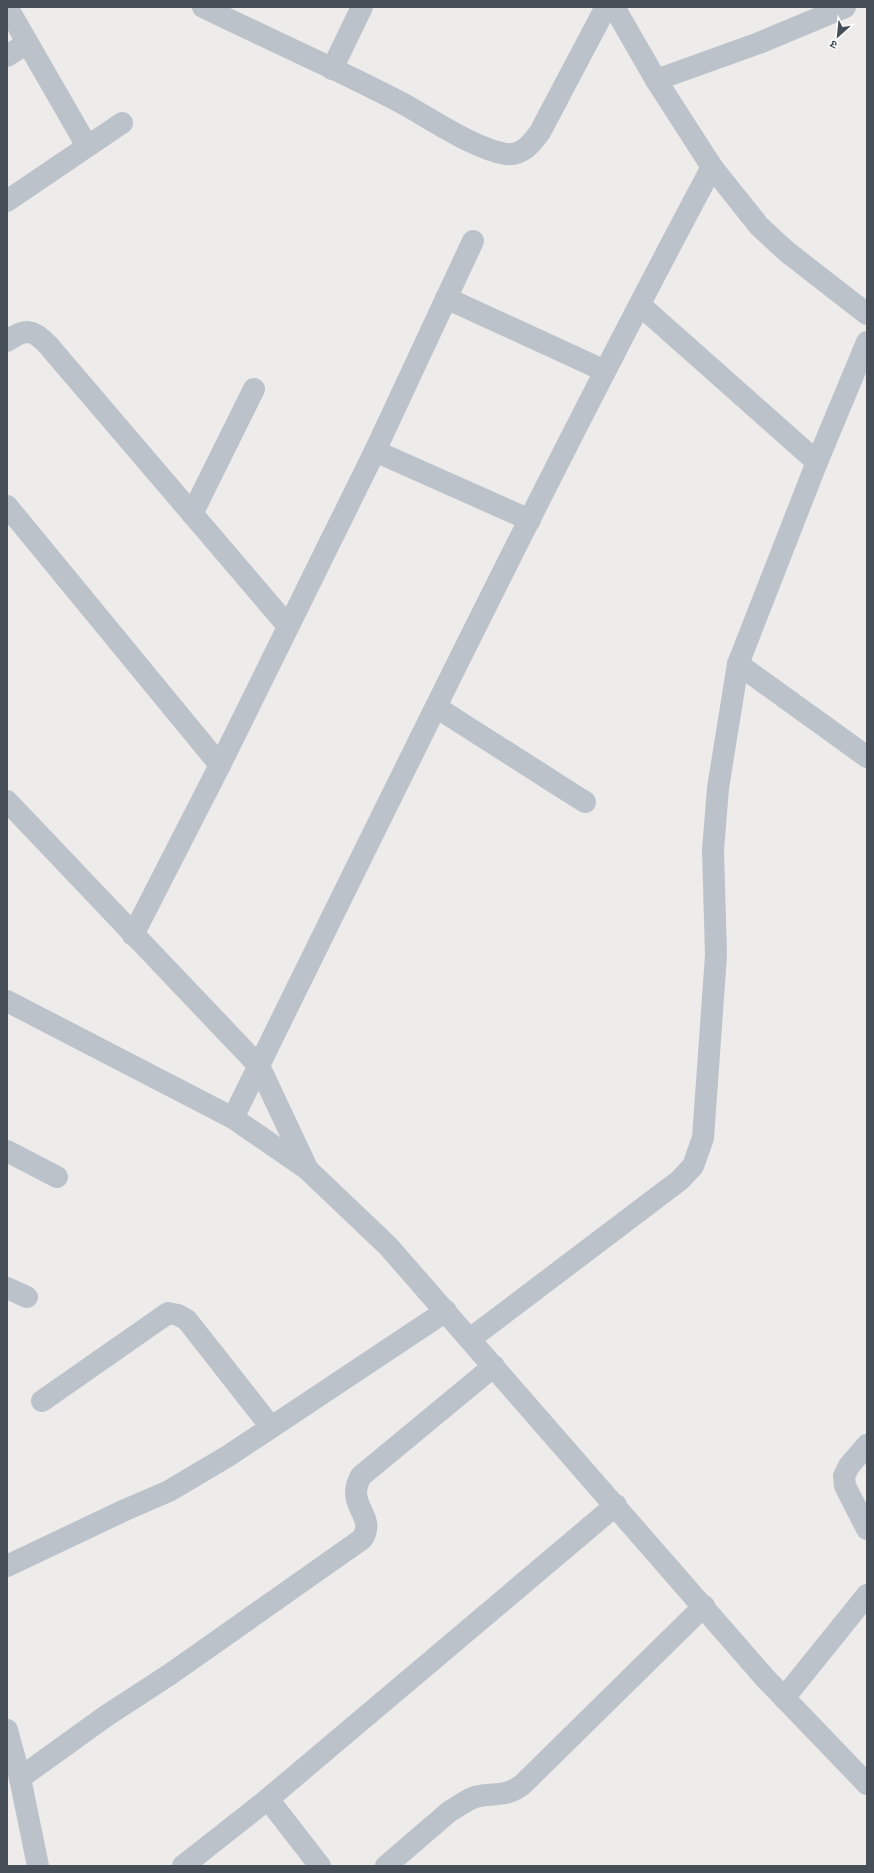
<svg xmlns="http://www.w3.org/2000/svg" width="874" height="1873" font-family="Figtree,'Noto Sans Devanagari',sans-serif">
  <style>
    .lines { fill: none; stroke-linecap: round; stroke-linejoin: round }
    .street { stroke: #bbc2ca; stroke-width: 22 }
  </style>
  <rect width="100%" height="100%" fill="#eeebeb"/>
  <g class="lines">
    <g class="street">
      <path d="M7,7l80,139"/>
      <path d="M203,7c65,32 132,61 197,95 30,16 74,47 106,52 16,2 26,-11 34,-22l66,-125"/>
      <path d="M614,7l42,73 56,87 47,59 27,25 81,63"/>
      <path d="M7,56l20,-13"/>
      <path d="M332,69l30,-62"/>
      <path d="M656,80l103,-37 86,-36"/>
      <path d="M7,201l115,-78"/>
      <path d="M446,298l159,73"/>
      <path d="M640,305l177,157"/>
      <path d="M7,341c19,-13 25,-12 41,4l240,281"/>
      <path d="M375,451l155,69"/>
      <path d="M7,506l213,259"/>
      <path d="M192,514l62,-125"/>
      <path d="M738,664l129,93"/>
      <path d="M436,707l149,95"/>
      <path d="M7,801l252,265 48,102"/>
      <path d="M133,935l87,-170 155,-314 98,-210"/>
      <path d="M7,1001l226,117 74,51 81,77 377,432 102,106"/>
      <path d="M233,1118c157,-318 312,-638 479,-951"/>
      <path d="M7,1151l50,26"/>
      <path d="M7,1288l20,9"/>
      <path d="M470,1339l210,-159 13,-14 10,-28 13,-183 -3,-105 5,-62 20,-124 79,-202 50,-120"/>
      <path d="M42,1401l126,-88 10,2 9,5 84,107"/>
      <path d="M867,1445l-18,21 -5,10 1,10 22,43"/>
      <path d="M7,1566l118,-56 44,-19 59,-35 218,-145"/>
      <path d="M784,1698l83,-103"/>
      <path d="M7,1730l13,48 18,88"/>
      <path d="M20,1778l86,-62 63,-41 193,-136c16,-23 -18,-33 -1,-63l133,-110"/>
      <path d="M268,1799l52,67"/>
      <path d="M183,1866l85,-67 348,-294"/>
      <path d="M386,1866l64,-55c8,-4 16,-11 25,-14 19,-5 29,1 47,-12l182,-179"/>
    </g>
  </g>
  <rect width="874" height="1873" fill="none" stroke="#464e57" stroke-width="16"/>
  <g transform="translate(838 36) rotate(207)" stroke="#ffffff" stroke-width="3" paint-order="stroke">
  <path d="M0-3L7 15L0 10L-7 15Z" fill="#464e57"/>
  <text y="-6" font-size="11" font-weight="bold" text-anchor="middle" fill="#464e57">उ</text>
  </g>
</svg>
